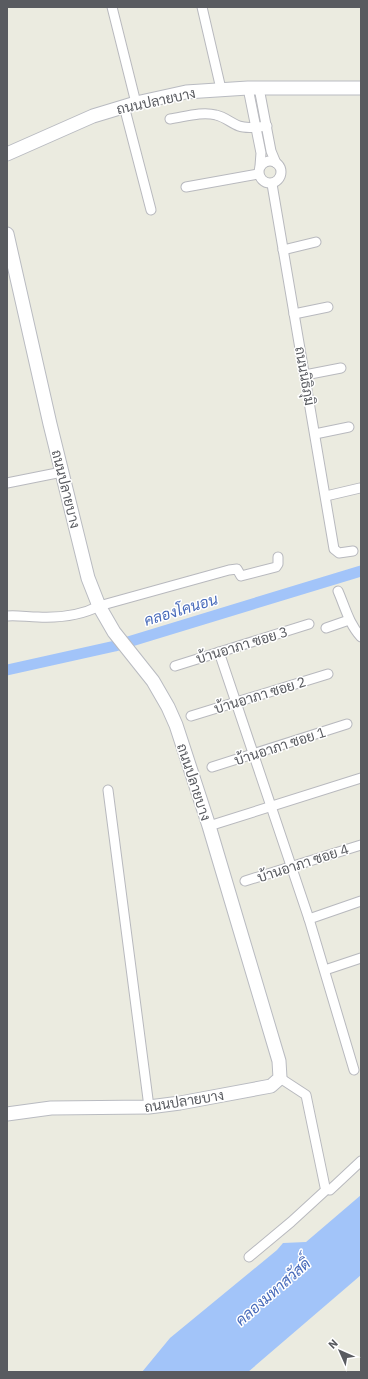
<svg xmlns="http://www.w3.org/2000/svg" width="368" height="1379" font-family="'IBM Plex Sans',Sarabun,sans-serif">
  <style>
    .water { fill: #a2c4f9 }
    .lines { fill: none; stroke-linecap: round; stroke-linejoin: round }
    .canal { stroke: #a2c4f9; stroke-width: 11 }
    .street-casing { stroke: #b8b9be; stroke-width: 11 }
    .secondary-casing { stroke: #b9bbc1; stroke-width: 15 }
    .street { stroke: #fff; stroke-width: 9 }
    .secondary { stroke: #fff; stroke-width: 13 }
    .labels { text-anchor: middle; stroke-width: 3; stroke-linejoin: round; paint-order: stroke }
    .street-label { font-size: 14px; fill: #595b60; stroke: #fff }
    .water-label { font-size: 15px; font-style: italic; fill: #476aba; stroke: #fff }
  </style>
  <rect width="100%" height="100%" fill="#ebebe0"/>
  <path class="water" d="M361,1195v80l-113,97h-106l28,-34 107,-88 6,-7 23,-1z"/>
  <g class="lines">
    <path class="canal" d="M7,670l108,-24 246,-75"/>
    <g class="street-casing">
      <g id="street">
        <path d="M112,7l24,96"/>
        <path d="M202,7l19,82"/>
        <path d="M248,88l13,65 -1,13"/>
        <path d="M259,88l12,63 5,12"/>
        <path d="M124,106l27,104"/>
        <path d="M170,119c14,-2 32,-8 46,-4 9,2 15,8 23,11 8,3 19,1 28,0"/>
        <circle cx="270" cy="172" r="11"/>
        <path d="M272,184l62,365 5,4 14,-2"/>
        <path d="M186,187l72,-13"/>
        <path d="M283,250l33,-8"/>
        <path d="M294,314l34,-7"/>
        <path d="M305,375l36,-7"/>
        <path d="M315,434l34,-7"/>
        <path d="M7,483l55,-11"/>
        <path d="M326,496l34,-8"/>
        <path d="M338,591c7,16 11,33 23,46"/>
        <path d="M7,616c10,-1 21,1 31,1 22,1 42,-1 61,-11l130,-36 8,-1 4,7 35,-9 2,-3v-7"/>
        <path d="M326,628l23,-8"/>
        <path d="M219,652l90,267 45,151"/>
        <path d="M175,666l134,-42"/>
        <path d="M191,716l137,-42"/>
        <path d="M212,767l135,-43"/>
        <path d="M108,790l41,317"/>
        <path d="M209,826l152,-48"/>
        <path d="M245,881l116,-36"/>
        <path d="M309,919l52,-18"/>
        <path d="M325,970l36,-12"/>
        <path d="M280,1078l26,17 19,92 2,2"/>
        <path d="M249,1257l42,-35 36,-33 3,1 31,-29"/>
      </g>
    </g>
    <g class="secondary-casing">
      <g id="secondary">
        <path d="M7,154l86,-38 43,-13 50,-11 62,-4h113"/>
        <path d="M7,234l43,190 38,154 11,28 15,26 39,49 15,26 8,18 33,101 70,235 1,17 -9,8 -91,17 -31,4 -98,1 -44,6"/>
      </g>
    </g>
    <use href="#street" class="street"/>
    <use href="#secondary" class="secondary"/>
  </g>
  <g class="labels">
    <g class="street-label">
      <text transform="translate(156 101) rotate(-12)" y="5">ถนนปลายบาง</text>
      <text transform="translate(305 376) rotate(80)" y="5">ถนนนิธิภุมิ</text>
      <text transform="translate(66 489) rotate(76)" y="5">ถนนปลายบาง</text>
      <text transform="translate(242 645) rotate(-17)" y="5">บ้านอาภา ซอย 3</text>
      <text transform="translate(260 695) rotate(-17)" y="5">บ้านอาภา ซอย 2</text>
      <text transform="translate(280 746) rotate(-18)" y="5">บ้านอาภา ซอย 1</text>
      <text transform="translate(194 782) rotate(72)" y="5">ถนนปลายบาง</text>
      <text transform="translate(303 863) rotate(-18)" y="5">บ้านอาภา ซอย 4</text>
      <text transform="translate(184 1101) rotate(-9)" y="5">ถนนปลายบาง</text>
    </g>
    <g class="water-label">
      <text transform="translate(181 610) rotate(-17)" y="5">คลองโคนอน</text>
      <text transform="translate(273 1292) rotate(-41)" y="5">คลองมหาสวัสดิ์</text>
    </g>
  </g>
  <rect width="368" height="1379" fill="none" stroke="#595b60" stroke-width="16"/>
  <g transform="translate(340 1351) rotate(315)" stroke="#ffffff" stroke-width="3" paint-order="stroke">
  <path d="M0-3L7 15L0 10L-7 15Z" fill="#595b60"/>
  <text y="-6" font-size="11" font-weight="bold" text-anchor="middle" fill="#595b60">N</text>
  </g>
</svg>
